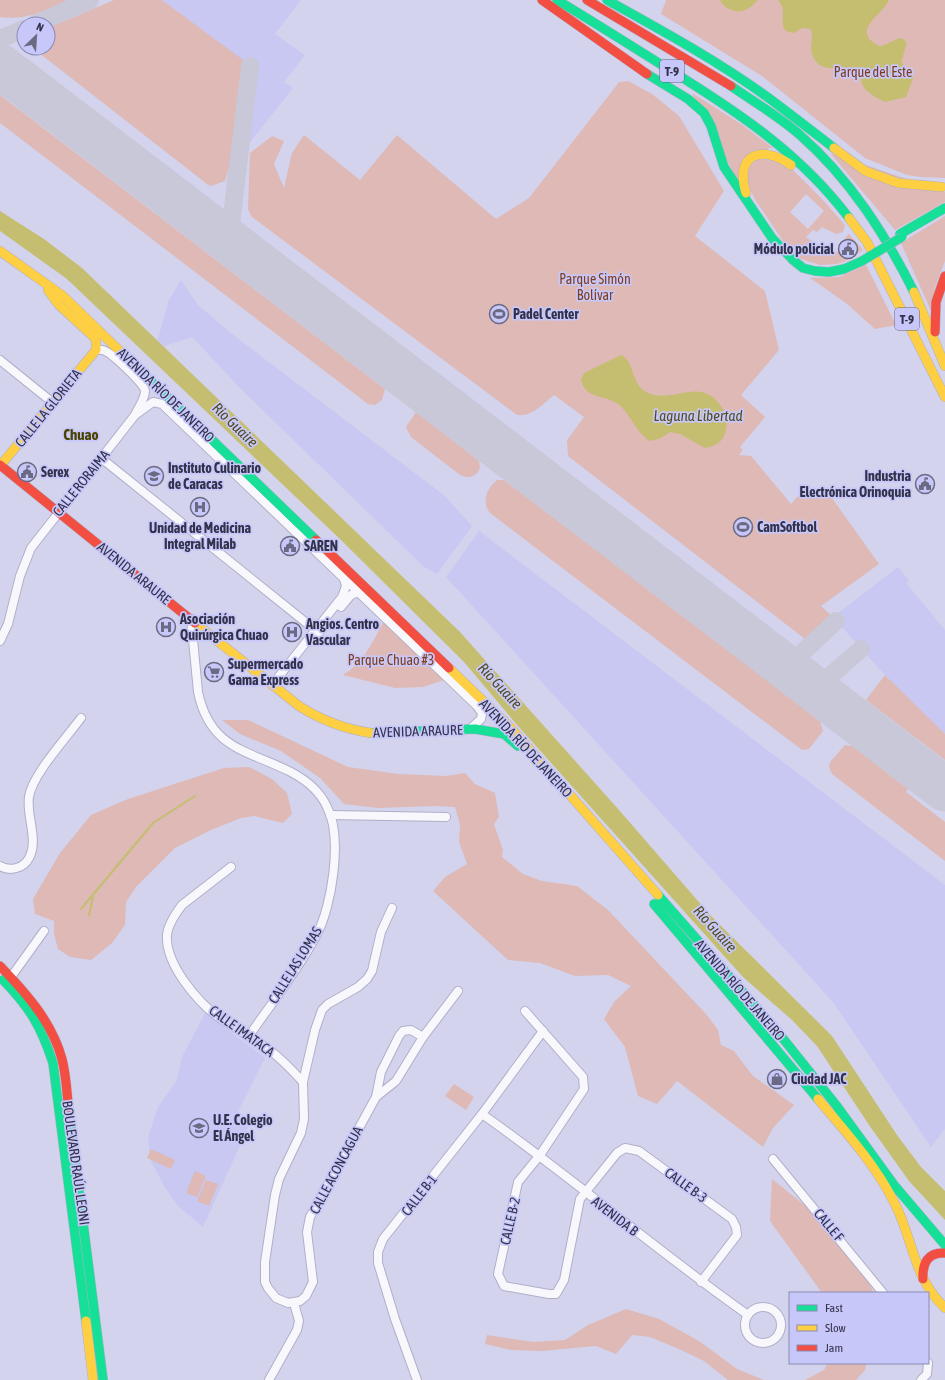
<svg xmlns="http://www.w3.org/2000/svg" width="945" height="1380" font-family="'Asap Condensed',sans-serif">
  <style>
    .built { fill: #c8c8f3 }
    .green { fill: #deb9b5; fill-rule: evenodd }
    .water { fill: #c5be71 }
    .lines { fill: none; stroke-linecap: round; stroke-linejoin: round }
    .stream { stroke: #c5be71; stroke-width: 2 }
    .taxiway { stroke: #c8c8d8; stroke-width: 18 }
    .runway { stroke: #c8c8d8; stroke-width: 45 }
    .street-casing { stroke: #b0afc8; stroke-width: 10 }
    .fast-casing { stroke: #b0afc8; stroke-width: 10 }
    .slow-casing { stroke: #b0afc8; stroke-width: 10 }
    .jam-casing { stroke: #b0afc8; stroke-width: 10 }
    .street { stroke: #f8f8fc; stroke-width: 8 }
    .fast { stroke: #16e098; stroke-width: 9 }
    .slow { stroke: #ffcf43; stroke-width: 9 }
    .jam { stroke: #f24e42; stroke-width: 9 }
    .fast-bridge-casing { stroke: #b0afc8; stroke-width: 10; stroke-linecap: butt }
    .fast-bridge { stroke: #16e098; stroke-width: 9 }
    .labels { text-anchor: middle; stroke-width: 3.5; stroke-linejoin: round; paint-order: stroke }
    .shield { fill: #c7c7fa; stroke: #5f5f80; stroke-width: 1 }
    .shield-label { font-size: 13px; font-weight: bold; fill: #32324b }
    .park-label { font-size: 14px; fill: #7f3d1d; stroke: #c7c7fa }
    .poi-label { font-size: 14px; font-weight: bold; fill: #32324b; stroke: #c7c7fa; text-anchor: start }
    .street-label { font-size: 14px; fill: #32324b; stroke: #c7c7fa }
    .water-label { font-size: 15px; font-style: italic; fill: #514d1d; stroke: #c7c7fa }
    .neighbourhood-label { font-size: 15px; font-weight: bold; fill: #494400; stroke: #c7c7fa }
  </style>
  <rect width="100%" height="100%" fill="#d3d3ee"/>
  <g class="built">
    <path d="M162,0h139l-26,34 30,21 -21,27 9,6 -53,67 10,-89z"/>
    <path d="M181,280l16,24 35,30 213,162 27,30 -35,48 -13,-7 -182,-177 -50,-53 -37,12 14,-49z"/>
    <path d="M479,531l466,354v244l-14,18 -98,-145 -387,-425z"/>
    <path d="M898,567l11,14 -3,2 39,47v104l-60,-59 -52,-58z"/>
    <path d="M205,1013l60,45 -27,54 14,7 -49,108 -25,-21 -14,-20 -14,-27 -2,-22 10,-30 18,-25 6,-25z"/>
  </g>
  <g class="green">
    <path d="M0,0h69c-24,10 -42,21 -69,17z"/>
    <path d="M114,0h48l81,60 -13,105 -5,16 -14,5 -4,-2 -173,-135 14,-1v-20z"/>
    <path d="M666,0h279v178l-24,-1 -14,-2 -42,-17 -103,-82 -101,-62z"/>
    <path d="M628,81l24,13 27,22 45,75 -29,45 70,55 14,59 -38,45 24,22 -25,30 3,3 -4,5 12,1 40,48 15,-17 21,4 52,73 -58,42 12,11 -28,22 -237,-183 -1,-16 17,-23 -30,-22c-11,9 -22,22 -37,20l-265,-198 -4,-8 2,-56 22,-17 12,5 -10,23 10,24 8,-35 12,-18 56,45 37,-45 99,84 33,-21 87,-112 3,-4z"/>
    <path d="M692,93l49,31 32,24h-4l-31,34z"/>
    <path d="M0,95l385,294 -3,11 -7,5 -7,-1 -368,-281z"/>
    <path d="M830,153l115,39v10l-50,28z"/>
    <path d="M756,159l29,3 37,37 23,26 -2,7 -7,2 -14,-7 -5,5 -4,-2 -7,7c7,5 30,20 38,13l3,3 5,-3 -7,-12 4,-4 14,16 -17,11 -9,3 -17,1 -19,-6 -16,-15 -29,-43 -8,-15 -1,-17zM806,194l18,17 -16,18 -18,-17z"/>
    <path d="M945,216v45l-10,26 -4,24 -30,-68z"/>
    <path d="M866,265l30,60 -21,4 -29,-26 -36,-25 29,-1z"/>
    <path d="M416,412l63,49 1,7c-4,9 -11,11 -20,7l-49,-38 -5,-10z"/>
    <path d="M497,480h7l316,241 3,10 -14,18 -7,1 -312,-237c-9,-11 -3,-25 7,-33z"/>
    <path d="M385,619l62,60 -24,8 -28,1 -52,-13c21,-12 31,-36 42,-56z"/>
    <path d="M885,675l60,59v26l-79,-60z"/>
    <path d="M222,720h26l100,47 51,7 47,2 19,-3 10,11 20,9 4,24 -5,7 9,26 -1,7 21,17 19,7 35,5 31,24 98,104 12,16 3,15 13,6 19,25 41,29 -21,23 -10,19 -86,-66 -20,23 -19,-8 -13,-49 -21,-28 10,-17 17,-16 -23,-11 -33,1 -35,-13 -32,-3 -75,-69 12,-14 22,-13 -8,-22 1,-17 -5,-18 -19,-1 -58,2 -34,-4 -24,-26 -39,-27 -41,-17z"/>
    <path d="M845,745l7,1 56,43 -2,3 39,30v39l-113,-87 -3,-7 1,-5z"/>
    <path d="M249,767l23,12 15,14 5,21 -9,9 -29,-7 -13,2 -30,12 -36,18 -39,39 -10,15 -1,23 -13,18 -21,17 -21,-3 -12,-8 -4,-15v-13l-19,-7 -2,-15 27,-46 31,-38 37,-16 96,-31z"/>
    <path d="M454,1084l20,13 -8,13 -21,-14z"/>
    <path d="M151,1149l24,11 -4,9 -24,-11z"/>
    <path d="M195,1171l11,5 -9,21 -11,-4z"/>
    <path d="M772,1179l36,29 59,71 7,14h-52l-52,-72z"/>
    <path d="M206,1180l12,4 -9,22 -12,-5z"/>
    <path d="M626,1309l33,10 40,22 38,28 27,11h-36l-24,-19 -25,-12 -29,-12 -18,-2 -16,19 -20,-8 -54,5 -31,-1 -26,-6 2,-9 46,7 32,-2 23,-15z"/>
    <path d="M828,1363h39l-2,7 -9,10h-51l19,-10z"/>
  </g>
  <g class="water">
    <path d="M720,0h38c-9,9 -16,15 -29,9 -4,-2 -7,-5 -9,-9z"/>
    <path d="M778,0h111c-8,17 -39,30 -10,46 9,-1 15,-7 23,-8l5,5 -6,19 13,14 -8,21 -21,5c-6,-3 -14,-7 -19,-12 -5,-5 -4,-13 -11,-18 -14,-9 -35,5 -43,-18 -3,-8 2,-16 -1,-25l-9,-1 -8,5 -8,-2c-8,-10 2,-20 -8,-31z"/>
    <path d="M0,211l44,28 38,29 378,364 159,178 92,106 121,120 65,99 24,32 24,24v29l-36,-39 -40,-56 -52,-79 -25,-26 -49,-43 -225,-251 -54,-64 -123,-122 -274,-261 -67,-48z"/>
    <path d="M621,355c14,7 10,29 25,37 28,14 55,-19 77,17 4,7 5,19 1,27 -4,8 -10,10 -19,12l-25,-14 -10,-2 -9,6 -11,3c-15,-9 -19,-27 -32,-37 -14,-10 -32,-4 -37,-24l3,-7z"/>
  </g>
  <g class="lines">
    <g class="stream">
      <path d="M81,909l72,-86 42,-27"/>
      <path d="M89,915l4,-18"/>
    </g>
    <g class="taxiway">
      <path d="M35,24l55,-24"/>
      <path d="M0,39l24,-10"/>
      <path d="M229,241l21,-175"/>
      <path d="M787,667l49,-46"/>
      <path d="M815,689l46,-40"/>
    </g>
    <path class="runway" d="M0,66l945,723"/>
    <g class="street-casing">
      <g id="street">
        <path d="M0,360l52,42"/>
        <path d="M135,415l18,-13 9,2 315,302 5,7 -1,6 -11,10"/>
        <path d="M101,458l218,175"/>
        <path d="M341,607l10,-12 7,-3"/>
        <path d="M191,619l7,73c12,57 49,58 93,80 15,8 29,19 36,35 16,30 5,100 -11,129 -17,33 -46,69 -67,100"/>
        <path d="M0,641l8,-17 12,-48 11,-28 104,-133c3,-7 10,-16 10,-24 -1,-7 -32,-37 -40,-40 -3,-2 -6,-1 -9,-1"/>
        <path d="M272,685l70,-88 4,-11 -2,-7"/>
        <path d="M330,815l116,2"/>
        <path d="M0,866c10,6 24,2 29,-8 10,-18 -3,-42 0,-61 3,-22 38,-60 52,-79"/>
        <path d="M231,867l-49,38c-6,8 -14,19 -15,30 -2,29 31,68 54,84 15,10 32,19 47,30 13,9 24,21 35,33"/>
        <path d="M11,977l33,-46"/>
        <path d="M525,1011l58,66 1,12 -44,66 -22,27 -20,92 6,12 45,8h7l8,-14 16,-81 37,-46 8,-5 14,3 93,68 4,8 1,8 -36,47"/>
        <path d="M423,1037l35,-46"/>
        <path d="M376,1097l20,-16 27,-44 -12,-7 -8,1 -4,5 -18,36 -5,25 -66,120 -3,15 6,50 -7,14 -6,5 -12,2 -12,-5 -8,-10 -3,-6v-20l10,-67 4,-16 22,-46 3,-14 -1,-37 12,-52 7,-20 6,-6 30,-17 9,-8 5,-8 9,-39 11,-24"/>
        <path d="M482,1114c91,64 175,137 266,201"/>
        <path d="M773,1159l110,134"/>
        <circle cx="763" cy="1325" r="18"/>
        <path d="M269,1380l28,-50 2,-9 -5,-18"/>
        <path d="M417,1380l-22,-61 -17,-56v-11l5,-13 99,-125 61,-83"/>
        <path d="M921,1380l6,-6 1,-11"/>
      </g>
    </g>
    <g class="fast-casing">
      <g id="fast">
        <path d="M557,0c38,23 76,47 113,70 68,42 131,84 179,148"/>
        <path d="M607,0c54,30 109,60 159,96 23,17 46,35 68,52"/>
        <path d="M647,74l41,25 16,14 7,13 13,41 48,71 21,22 10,8 12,3 14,1 15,-3 18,-8"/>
        <path d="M731,86c23,16 49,31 69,49 50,44 85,99 114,157"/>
        <path d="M900,234l45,-26"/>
        <path d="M126,357l190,183"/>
        <path d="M371,733l104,-4 29,5 14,12"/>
        <path d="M658,895l119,136 59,74 58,80 51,60"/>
        <path d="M654,904l164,195"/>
        <path d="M3,980c27,28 38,46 50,83l33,258"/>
        <path d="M70,1120l33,260"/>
      </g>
    </g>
    <g class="slow-casing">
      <g id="slow">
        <path d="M834,148l31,23 33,12 44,4"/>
        <path d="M746,193c-12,-39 16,-49 45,-28"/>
        <path d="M849,218l18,24 78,155"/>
        <path d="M0,251l63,45 63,61"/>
        <path d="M914,292l31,74"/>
        <path d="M0,466l96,-116v-11l-37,-34 -11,-15"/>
        <path d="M195,623l104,83c22,14 45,23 72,27"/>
        <path d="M449,668l62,60 147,167"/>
        <path d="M818,1099c27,32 57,65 76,103 20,38 18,74 51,106"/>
        <path d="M86,1321l7,59"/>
      </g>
    </g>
    <g class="jam-casing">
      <g id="jam">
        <path d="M542,0l105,74"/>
        <path d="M587,0l144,86"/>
        <path d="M935,332l1,-30 9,-26"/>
        <path d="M0,465l195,158"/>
        <path d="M316,540l133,128"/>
        <path d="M0,966c26,27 52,56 62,93 5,19 5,41 8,61"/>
        <path d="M923,1279c-1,-16 5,-27 22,-26"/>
      </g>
    </g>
    <use href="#street" class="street"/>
    <use href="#fast" class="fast"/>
    <use href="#slow" class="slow"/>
    <use href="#jam" class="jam"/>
    <g class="fast-bridge-casing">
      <path id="fast-bridge" d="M862,261l40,-24"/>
    </g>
    <use href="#fast-bridge" class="fast-bridge"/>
  </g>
  <defs>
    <g id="civic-ring" transform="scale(1)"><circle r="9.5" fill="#c7c7fa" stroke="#6a6a84" stroke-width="1.5"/><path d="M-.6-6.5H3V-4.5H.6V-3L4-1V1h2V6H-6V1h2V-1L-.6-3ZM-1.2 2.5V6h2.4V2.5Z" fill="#6a6a84"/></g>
    <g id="stadium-ring" transform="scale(1)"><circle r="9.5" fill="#c7c7fa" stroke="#6a6a84" stroke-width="1.5"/><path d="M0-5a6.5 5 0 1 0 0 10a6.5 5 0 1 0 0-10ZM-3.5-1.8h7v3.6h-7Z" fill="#6a6a84"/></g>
    <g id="university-ring" transform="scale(1)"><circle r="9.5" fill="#c7c7fa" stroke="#6a6a84" stroke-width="1.5"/><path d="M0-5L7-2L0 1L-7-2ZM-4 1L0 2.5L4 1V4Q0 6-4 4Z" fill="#6a6a84"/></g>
    <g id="hospital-ring" transform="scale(1)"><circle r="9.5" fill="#c7c7fa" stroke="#6a6a84" stroke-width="1.5"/><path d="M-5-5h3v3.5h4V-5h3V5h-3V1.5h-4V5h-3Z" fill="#6a6a84"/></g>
    <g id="supermarket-ring" transform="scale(1)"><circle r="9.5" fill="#c7c7fa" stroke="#6a6a84" stroke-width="1.5"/><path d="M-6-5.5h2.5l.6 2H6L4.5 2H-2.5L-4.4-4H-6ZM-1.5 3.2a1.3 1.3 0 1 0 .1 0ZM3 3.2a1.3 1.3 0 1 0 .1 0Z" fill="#6a6a84"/></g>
    <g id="shop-ring" transform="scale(1)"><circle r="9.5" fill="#c7c7fa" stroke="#6a6a84" stroke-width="1.5"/><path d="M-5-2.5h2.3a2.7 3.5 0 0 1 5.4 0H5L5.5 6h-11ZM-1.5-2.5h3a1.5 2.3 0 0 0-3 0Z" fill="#6a6a84"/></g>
    <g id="school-ring" transform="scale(1)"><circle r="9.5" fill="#c7c7fa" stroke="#6a6a84" stroke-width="1.5"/><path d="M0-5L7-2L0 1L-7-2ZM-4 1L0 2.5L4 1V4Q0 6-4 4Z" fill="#6a6a84"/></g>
  </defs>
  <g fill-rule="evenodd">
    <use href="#civic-ring" x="848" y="249"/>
    <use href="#stadium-ring" x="499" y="314"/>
    <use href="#civic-ring" x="27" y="472"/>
    <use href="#university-ring" x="154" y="476"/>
    <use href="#civic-ring" x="925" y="484"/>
    <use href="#hospital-ring" x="200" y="507"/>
    <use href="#stadium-ring" x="743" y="527"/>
    <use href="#civic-ring" x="290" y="546"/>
    <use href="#hospital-ring" x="166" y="627"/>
    <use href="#hospital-ring" x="292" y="632"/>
    <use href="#supermarket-ring" x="214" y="672"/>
    <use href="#shop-ring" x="777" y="1079"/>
    <use href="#school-ring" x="199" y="1128"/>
  </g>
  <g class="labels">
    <g class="shield">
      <rect x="660" y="60" width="24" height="22" rx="3"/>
      <rect x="895" y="308" width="24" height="22" rx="3"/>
    </g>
    <g class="shield-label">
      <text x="672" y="76">T-9</text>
      <text x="907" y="324">T-9</text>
    </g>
    <g class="park-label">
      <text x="873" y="77">Parque del Este</text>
      <text x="595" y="284">Parque Simón<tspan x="595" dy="16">Bolívar</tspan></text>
      <text x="391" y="665">Parque Chuao #3</text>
    </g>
    <g class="poi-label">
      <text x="834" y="254" text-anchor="end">Módulo policial</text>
      <text x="513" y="319">Padel Center</text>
      <text x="168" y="473">Instituto Culinario<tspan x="168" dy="16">de Caracas</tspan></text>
      <text x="41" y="477">Serex</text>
      <text x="911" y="481" text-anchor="end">Industria<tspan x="911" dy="16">Electrónica Orinoquia</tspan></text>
      <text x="757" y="532">CamSoftbol</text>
      <text x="200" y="533" text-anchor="middle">Unidad de Medicina<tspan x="200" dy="16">Integral Milab</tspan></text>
      <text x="304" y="551">SAREN</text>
      <text x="180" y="624">Asociación<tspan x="180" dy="16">Quirúrgica Chuao</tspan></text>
      <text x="306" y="629">Angios. Centro<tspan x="306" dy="16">Vascular</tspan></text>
      <text x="228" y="669">Supermercado<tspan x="228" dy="16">Gama Express</tspan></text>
      <text x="791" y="1084">Ciudad JAC</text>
      <text x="213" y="1125">U.E. Colegio<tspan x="213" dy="16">El Ángel</tspan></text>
    </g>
    <g class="street-label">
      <text transform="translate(166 395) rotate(44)" y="5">AVENIDA RÍO DE JANEIRO</text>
      <text transform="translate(48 408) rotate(-51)" y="5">CALLE LA GLORIETA</text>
      <text transform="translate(81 483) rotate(-51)" y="5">CALLE RORAIMA</text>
      <text transform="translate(134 573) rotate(39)" y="5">AVENIDA ARAURE</text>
      <text transform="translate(418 731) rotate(-2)" y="5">AVENIDA ARAURE</text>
      <text transform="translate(526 748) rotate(47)" y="5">AVENIDA RÍO DE JANEIRO</text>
      <text transform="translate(295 965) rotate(-58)" y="5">CALLE LAS LOMAS</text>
      <text transform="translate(740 990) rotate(49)" y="5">AVENIDA RÍO DE JANEIRO</text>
      <text transform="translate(242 1031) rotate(36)" y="5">CALLE IMATACA</text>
      <text transform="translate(76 1163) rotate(82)" y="5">BOULEVARD RAÚL LEONI</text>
      <text transform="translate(336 1170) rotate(-62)" y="5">CALLE ACONCAGUA</text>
      <text transform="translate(686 1185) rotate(36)" y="5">CALLE B-3</text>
      <text transform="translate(419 1195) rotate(-52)" y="5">CALLE B-1</text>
      <text transform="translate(615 1216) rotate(38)" y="5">AVENIDA B</text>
      <text transform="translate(510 1221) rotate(-77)" y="5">CALLE B-2</text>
      <text transform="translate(829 1225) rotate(50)" y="5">CALLE F</text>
    </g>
    <g class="water-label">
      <text x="698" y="421">Laguna Libertad</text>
      <text transform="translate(235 425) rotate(44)" y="5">Río Guaire</text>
      <text transform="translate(500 686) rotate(47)" y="5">Río Guaire</text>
      <text transform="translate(715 929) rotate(48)" y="5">Río Guaire</text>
    </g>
    <g class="neighbourhood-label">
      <text x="81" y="440">Chuao</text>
    </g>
  </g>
  <rect x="789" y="1292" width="140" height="72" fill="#c7c7fa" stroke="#8b8bb4"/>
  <rect x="797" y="1305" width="20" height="6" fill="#16e098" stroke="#8b8bb4"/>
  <text x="825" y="1312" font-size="12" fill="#32324b">Fast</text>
  <rect x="797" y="1325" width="20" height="6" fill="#ffcf43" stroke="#8b8bb4"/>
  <text x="825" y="1332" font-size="12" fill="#32324b">Slow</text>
  <rect x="797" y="1345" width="20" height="6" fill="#f24e42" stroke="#8b8bb4"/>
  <text x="825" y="1352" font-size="12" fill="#32324b">Jam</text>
  <g transform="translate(36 36) rotate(25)"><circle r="19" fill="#c7c7fa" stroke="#8b8bb4"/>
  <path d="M0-3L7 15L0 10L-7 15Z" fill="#6a6a84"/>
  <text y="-6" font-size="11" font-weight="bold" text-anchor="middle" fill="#32324b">N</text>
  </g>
</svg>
